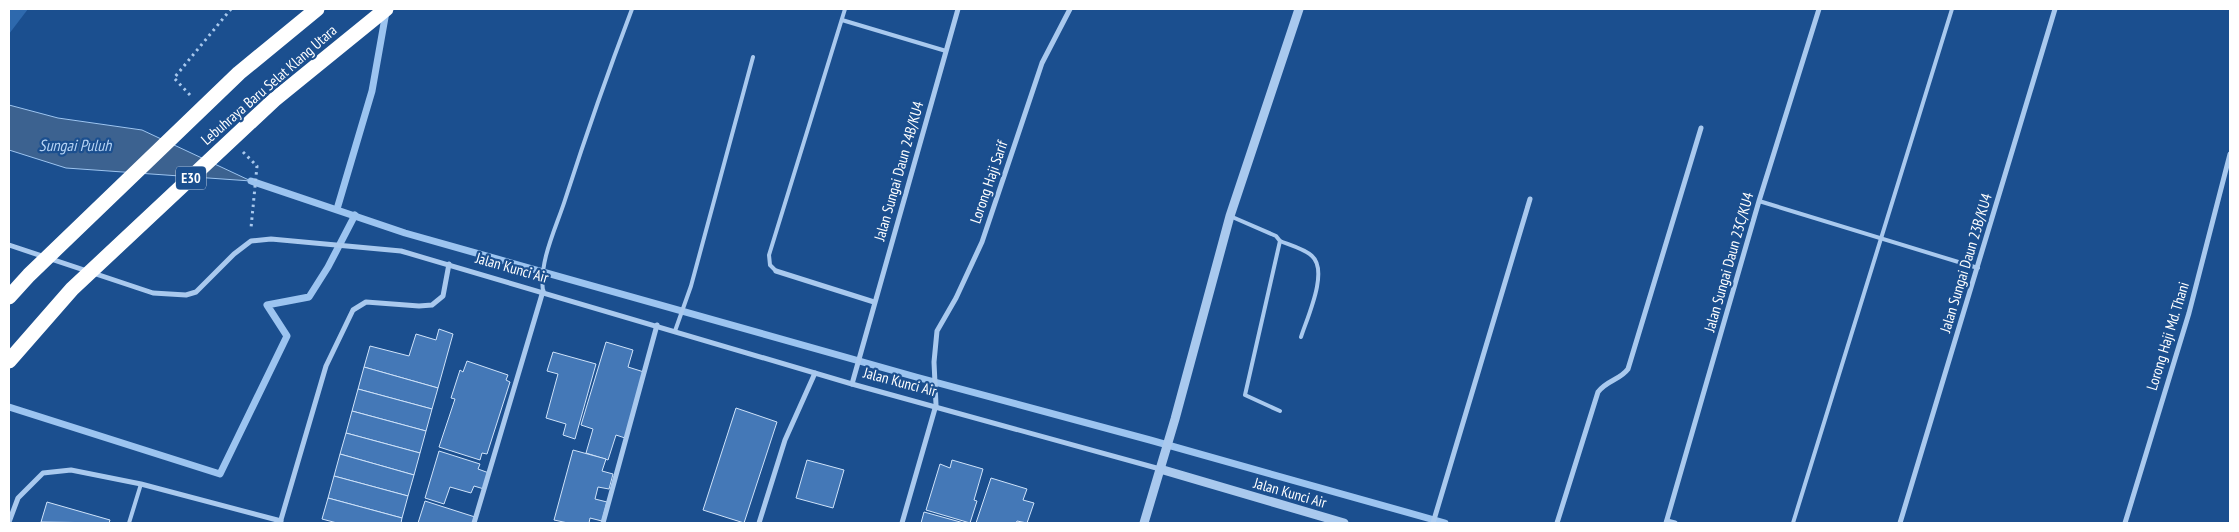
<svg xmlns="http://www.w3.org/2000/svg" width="2239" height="532" font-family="'PT Sans Narrow',sans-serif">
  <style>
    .green { fill: #2e69ad }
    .water { fill: #3c6290; stroke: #9cc4f0 }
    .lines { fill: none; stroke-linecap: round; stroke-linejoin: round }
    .stream { stroke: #9cc4f0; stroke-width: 7 }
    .building { fill: #4478b7; stroke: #cfe3fa }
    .path { stroke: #a9c9ee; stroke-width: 3; stroke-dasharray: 2.5 4; stroke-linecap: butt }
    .service { stroke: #a9c9ee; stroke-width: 4 }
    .minor { stroke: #a9c9ee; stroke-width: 5 }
    .tertiary { stroke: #a9c9ee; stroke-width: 9 }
    .motorway-bridge { stroke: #fff; stroke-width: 15 }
    .labels { text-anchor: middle; stroke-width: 4.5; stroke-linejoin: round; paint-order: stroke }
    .shield { fill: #1b4f8f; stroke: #bbcadd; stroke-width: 1 }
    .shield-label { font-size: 14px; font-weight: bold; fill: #fff }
    .street-label { font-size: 15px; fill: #fff; stroke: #1b4f8f }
    .water-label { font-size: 16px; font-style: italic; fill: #b5d3f5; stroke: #1b4f8f }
  </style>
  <rect width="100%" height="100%" fill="#1b4f8f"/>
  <path class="green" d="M9,9h19l-19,25z"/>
  <path class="water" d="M9,105l49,13 84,12 109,51 -185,-13 -57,-18z"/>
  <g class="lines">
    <g class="stream">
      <path d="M251,181l154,52 511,144 234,63 295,83"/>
      <path d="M337,209l35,-118 14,-79"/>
      <path d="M9,407l211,67 67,-138 -20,-31 42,-8 19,-30 27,-52"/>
    </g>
  </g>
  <g class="building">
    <path d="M439,329l14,5 -15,54 -74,-21 6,-21 39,10 7,-22 20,6z"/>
    <path d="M606,342l27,8 -5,17 16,5 -19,66 -9,-3 -8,25 -22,-7 7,-24 -12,-4z"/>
    <path d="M553,352l43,12 -21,75 -12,-4 3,-11 -20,-6 12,-44 -11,-3z"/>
    <path d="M467,361l41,14 -2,5 4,2 -23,72 -5,-1 -2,7 -41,-13 16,-48 -4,-1 9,-28 3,2z"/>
    <path d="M364,367l74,21 -6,21 -74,-20z"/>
    <path d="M358,389l74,20 -6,22 -74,-20z"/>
    <path d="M736,408l41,14 -33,101 -41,-13z"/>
    <path d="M352,411l74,20 -6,22 -74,-20z"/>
    <path d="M346,433l74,20 -6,22 -74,-21z"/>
    <path d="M573,450l33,9 -4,12 11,3 -4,15 -11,-2 -3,12 12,3 -5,19 -12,-3 -1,5h-21l-14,-3z"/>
    <path d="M439,451l41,13 -2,5 11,4 -5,16 -10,-3 -3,7 -21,-6 -6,17 -19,-6z"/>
    <path d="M340,454l74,21 -6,21 -74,-20z"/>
    <path d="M807,460l37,10 -11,38 -37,-10z"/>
    <path d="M952,460l31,9 -9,31 3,1 -7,22 -44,-13 14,-46 10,4z"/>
    <path d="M334,476l74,20 -6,22 -74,-20z"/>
    <path d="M991,478l36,11 -4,11 11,3 -7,20 -10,-2 -1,2h-40z"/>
    <path d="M328,498l74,20 -1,5h-64l-15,-4z"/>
    <path d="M425,501l50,16 -2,6h-55z"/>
    <path d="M47,502l63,18 -1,3 -68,-1z"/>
    <path d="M924,512l40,11h-43z"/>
  </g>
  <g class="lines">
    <g class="path">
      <path d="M190,95l-16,-17 57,-69"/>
      <path d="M243,152l14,14 -6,62"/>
    </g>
    <g class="service">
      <path d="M842,20l104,31"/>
      <path d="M1759,201l219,67"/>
      <path d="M1230,216l46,20 4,5 -35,154 35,16"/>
      <path d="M1280,241c10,4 25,8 32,15 17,15 -5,62 -11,81"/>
      <path d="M776,271l-6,-6 -1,-10 76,-246"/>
      <path d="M543,291c-4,-30 13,-63 22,-91 21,-65 43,-128 67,-191"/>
      <path d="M675,331l16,-45 62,-229"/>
      <path d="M129,523l12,-39"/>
      <path d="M1793,523l159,-514"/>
    </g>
    <g class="minor">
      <path d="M9,245l144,48 33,2 10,-3 38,-38 17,-13 20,-2 130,12 451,133 308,85"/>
      <path d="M776,271l98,31"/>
      <path d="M852,384l106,-375"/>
      <path d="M1667,521l8,2"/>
      <path d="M9,522l9,-24 25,-25 28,-3 70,14 140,37"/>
      <path d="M280,523l46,-157 27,-56 13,-8 53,4 13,-1 11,-9 6,-32"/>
      <path d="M474,523l69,-232"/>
      <path d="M603,523l54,-198"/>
      <path d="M759,523l26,-83 30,-67"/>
      <path d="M902,523l34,-118 -2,-43 3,-31 19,-33 26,-56 60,-179 28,-54"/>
      <path d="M1433,523l97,-324"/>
      <path d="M1557,523l41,-131c9,-12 22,-12 30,-23l73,-241"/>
      <path d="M1666,523l93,-322 60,-192"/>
      <path d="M1900,523l155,-514"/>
      <path d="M2125,523l64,-210 41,-159"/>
    </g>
    <g class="tertiary">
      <path d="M1160,469l184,54"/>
      <path d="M1144,523l31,-104 55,-203 69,-207"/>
    </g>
    <g class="motorway-bridge">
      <path d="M9,297l20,-22 210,-202 78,-64"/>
      <path d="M9,361l63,-72 202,-189 112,-91"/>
    </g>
  </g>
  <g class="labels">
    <rect class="shield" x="176" y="166.5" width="30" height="23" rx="4"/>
    <g class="shield-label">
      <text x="191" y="183">E30</text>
    </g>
    <g class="street-label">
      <text transform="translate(269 85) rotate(-41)" y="5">Lebuhraya Baru Selat Klang Utara</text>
      <text transform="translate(899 171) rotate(-74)" y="5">Jalan Sungai Daun 24B/KU4</text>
      <text transform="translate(989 182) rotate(-71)" y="5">Lorong Haji Sarif</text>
      <text transform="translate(1729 262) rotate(-74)" y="5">Jalan Sungai Daun 23C/KU4</text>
      <text transform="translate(1966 263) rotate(-73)" y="5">Jalan Sungai Daun 23B/KU4</text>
      <text transform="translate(512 268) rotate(16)" y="5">Jalan Kunci Air</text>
      <text transform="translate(2168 336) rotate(-73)" y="5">Lorong Haji Md. Thani</text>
      <text transform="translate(900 382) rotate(15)" y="5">Jalan Kunci Air</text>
      <text transform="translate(1290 493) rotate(16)" y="5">Jalan Kunci Air</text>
    </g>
    <g class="water-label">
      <text x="75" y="151">Sungai Puluh</text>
    </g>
  </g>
  <rect width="2239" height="532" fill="none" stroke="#ffffff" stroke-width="20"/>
</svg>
